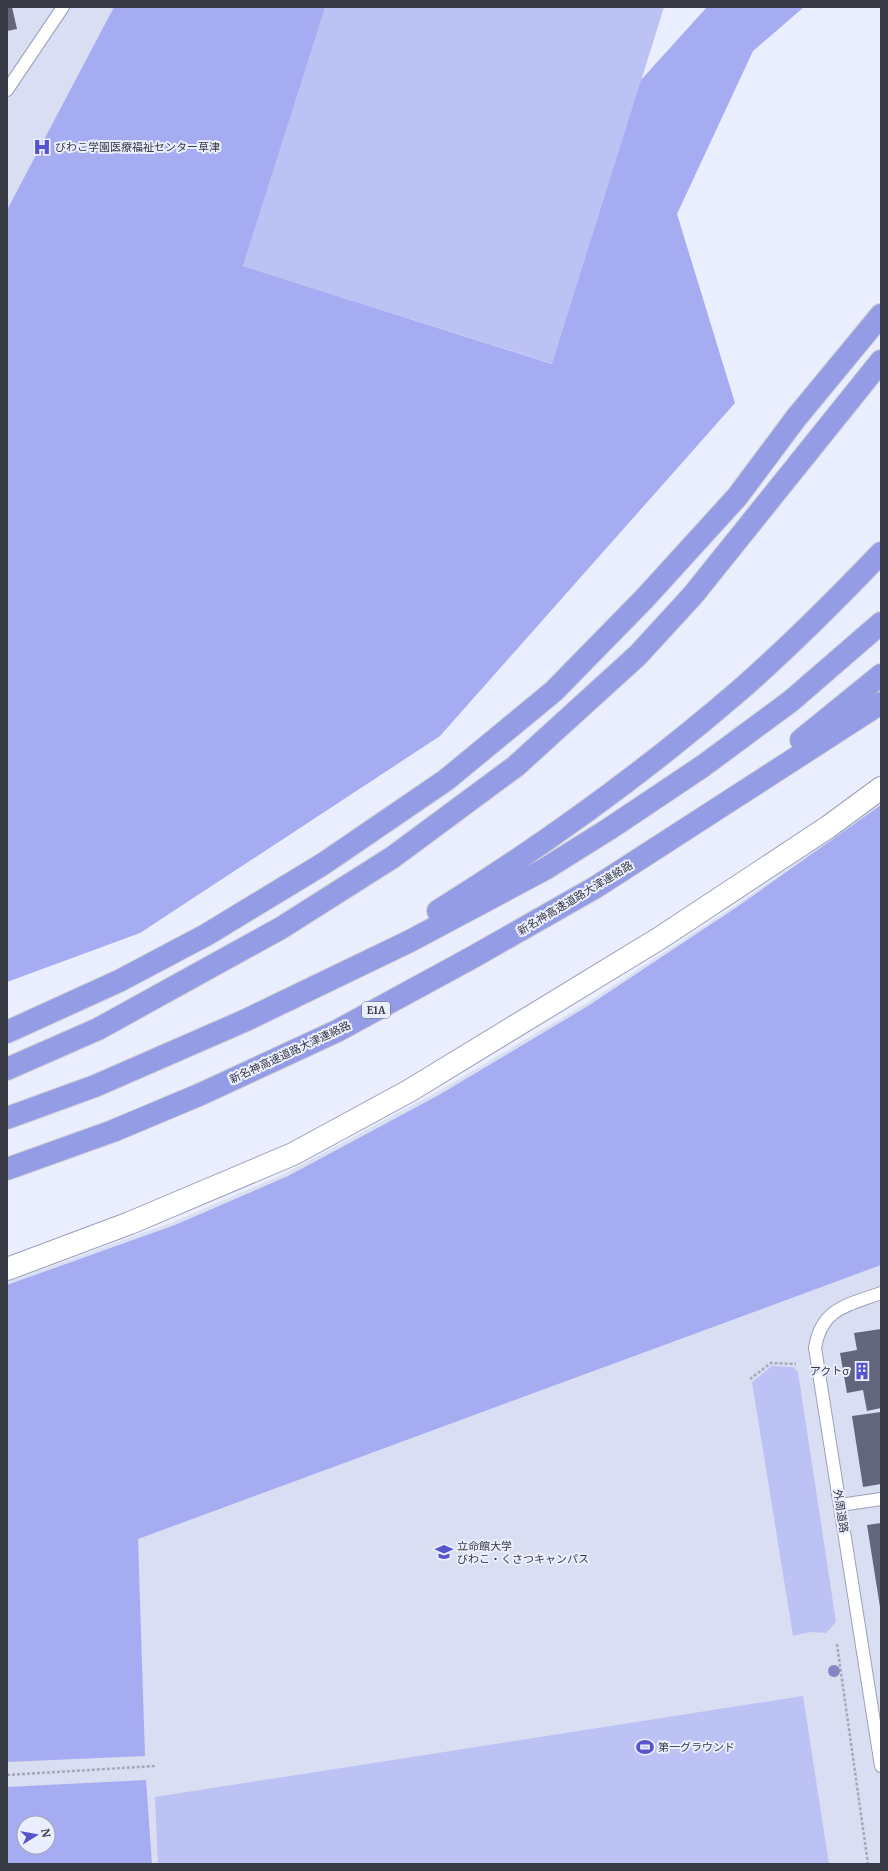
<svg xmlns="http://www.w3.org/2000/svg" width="888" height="1871" font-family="Merriweather,'Noto Sans JP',serif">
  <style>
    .built { fill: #dadef2; fill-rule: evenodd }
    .green { fill: #bcc2f3 }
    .forest { fill: #a5acf2; fill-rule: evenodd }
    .building { fill: #62657c }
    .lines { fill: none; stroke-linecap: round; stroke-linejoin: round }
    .service-casing { stroke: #9b9fb8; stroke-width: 14 }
    .tertiary-casing { stroke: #9b9fb8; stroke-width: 24 }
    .motorway-casing { stroke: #cfd0d2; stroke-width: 24 }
    .path { stroke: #a6a9b7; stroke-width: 2.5; stroke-dasharray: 3 2; stroke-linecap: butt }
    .service { stroke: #fff; stroke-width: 12 }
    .tertiary { stroke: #fff; stroke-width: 22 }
    .motorway { stroke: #959ce6; stroke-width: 22 }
    .tree { fill: #8785c3 }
    .labels { text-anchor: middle; stroke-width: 4; stroke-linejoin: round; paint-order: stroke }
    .shield { fill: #ebeefe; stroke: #6e707c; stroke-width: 1 }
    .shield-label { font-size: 10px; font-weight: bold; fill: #383a44 }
    .poi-label { font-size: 11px; fill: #383a44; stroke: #ebeefe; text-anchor: start }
    .street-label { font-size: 11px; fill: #383a44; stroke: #ebeefe }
  </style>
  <rect width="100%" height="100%" fill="#ebeefe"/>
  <g class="built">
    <path d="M7,7h141l-141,280z"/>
    <path d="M881,803v1061h-874v-582l166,-60 113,-49 151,-81 150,-89 149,-98zM24,1823h24v24h-24z"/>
  </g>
  <g class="green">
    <path d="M324,7h340l-111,357 -310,-98z"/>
    <path d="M772,1366l21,1 5,5 38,250 -10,11 -16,-1 -17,4 -41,-254z"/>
    <path d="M803,1696l26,168h-671l-3,-67z"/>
  </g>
  <g class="forest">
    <path d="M114,7h211l-82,259 309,98 89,-284 66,-73h97l-51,44 -76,163 58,189 -295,333 -300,197 -133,49v-772z"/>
    <path d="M881,805v460l-743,274 7,217 -138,6v-477l168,-60 113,-49 151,-81 149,-89 149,-99z"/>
    <path d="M146,1780l6,84h-145v-77zM24,1823h24v24h-24z"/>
  </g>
  <g class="building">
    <path d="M7,7h5l5,22 -10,2z"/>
    <path d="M881,1329v79l-14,3 -4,-21 -16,3 -7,-40 17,-3 -3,-17z"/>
    <path d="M881,1412v72l-18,3 -11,-71z"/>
    <path d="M881,1523v84h-1l-13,-82z"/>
  </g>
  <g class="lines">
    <g class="service-casing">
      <g id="service">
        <path d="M7,90l56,-83"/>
        <path d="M881,1293c-33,12 -60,15 -66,55l66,418"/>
        <path d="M840,1505l41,-6"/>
      </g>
    </g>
    <g class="tertiary-casing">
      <path id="tertiary" d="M7,1269l123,-46 163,-69 116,-63 251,-153 168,-111 53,-39"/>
    </g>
    <g class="motorway-casing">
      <g id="motorway">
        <path d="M801,740l80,-65"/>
        <path d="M438,911c106,-66 207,-139 302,-221 49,-43 96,-90 141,-137"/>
        <path d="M7,1032l112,-51 87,-46 117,-71 123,-84 108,-89 91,-93 92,-101 59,-79 85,-103"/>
        <path d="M7,1069l91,-40 183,-101 112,-71 123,-91 122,-111 55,-60 188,-234"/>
        <path d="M7,1118l88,-32 149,-65 166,-80 135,-72 64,-40 94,-63 88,-65 90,-78"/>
        <path d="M7,1169l106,-38 88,-37 136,-63 136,-74 123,-70 285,-184"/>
      </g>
    </g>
    <g class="path">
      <path d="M750,1379l21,-16 25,1"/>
      <path d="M837,1644l31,220"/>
      <path d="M7,1775l148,-9"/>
    </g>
    <use href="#service" class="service"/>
    <use href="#tertiary" class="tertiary"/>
    <use href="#motorway" class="motorway"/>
  </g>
  <circle class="tree" cx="834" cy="1671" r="6"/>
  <defs>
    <g id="hospital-bare" transform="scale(1.38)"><path d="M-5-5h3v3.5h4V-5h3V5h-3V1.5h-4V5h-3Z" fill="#5755cd" stroke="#ebeefe" stroke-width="2.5" paint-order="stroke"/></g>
    <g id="building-bare" transform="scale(1.38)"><path d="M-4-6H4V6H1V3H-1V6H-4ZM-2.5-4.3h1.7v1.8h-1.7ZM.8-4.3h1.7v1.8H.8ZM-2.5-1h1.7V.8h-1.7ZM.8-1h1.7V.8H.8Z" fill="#5755cd" stroke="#ebeefe" stroke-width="2.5" paint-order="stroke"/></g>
    <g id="university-bare" transform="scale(1.38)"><path d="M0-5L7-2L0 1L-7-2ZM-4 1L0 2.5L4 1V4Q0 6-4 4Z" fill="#5755cd" stroke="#ebeefe" stroke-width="2.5" paint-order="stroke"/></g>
    <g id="stadium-bare" transform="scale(1.38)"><path d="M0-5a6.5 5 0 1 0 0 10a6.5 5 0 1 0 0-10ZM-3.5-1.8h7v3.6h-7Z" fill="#5755cd" stroke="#ebeefe" stroke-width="2.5" paint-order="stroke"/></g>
  </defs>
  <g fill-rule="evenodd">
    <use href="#hospital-bare" x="42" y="147"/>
    <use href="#building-bare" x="862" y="1371"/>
    <use href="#university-bare" x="444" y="1552"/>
    <use href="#stadium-bare" x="645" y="1747"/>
  </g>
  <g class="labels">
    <rect class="shield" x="362" y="1002" width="28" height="16" rx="3"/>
    <g class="shield-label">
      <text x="376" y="1014">E1A</text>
    </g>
    <g class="poi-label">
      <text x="55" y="151">びわこ学園医療福祉センター草津</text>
      <text x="849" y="1375" text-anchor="end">アクトσ</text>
      <text x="457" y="1550">立命館大学<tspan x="457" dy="13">びわこ・くさつキャンパス</tspan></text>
      <text x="658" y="1751">第一グラウンド</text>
    </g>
    <g class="street-label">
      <text transform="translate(575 898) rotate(-31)" y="4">新名神高速道路大津連絡路</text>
      <text transform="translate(290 1052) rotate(-25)" y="4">新名神高速道路大津連絡路</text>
      <text transform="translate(841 1511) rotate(81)" y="4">外周道路</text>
    </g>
  </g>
  <rect width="888" height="1871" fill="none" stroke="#383a44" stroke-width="16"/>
  <g transform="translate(36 1835) rotate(79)"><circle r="19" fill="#ebeefe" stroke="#a3a6b4"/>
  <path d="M0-3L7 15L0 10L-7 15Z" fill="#5755cd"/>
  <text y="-6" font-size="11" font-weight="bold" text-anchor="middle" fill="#383a44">N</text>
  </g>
</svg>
